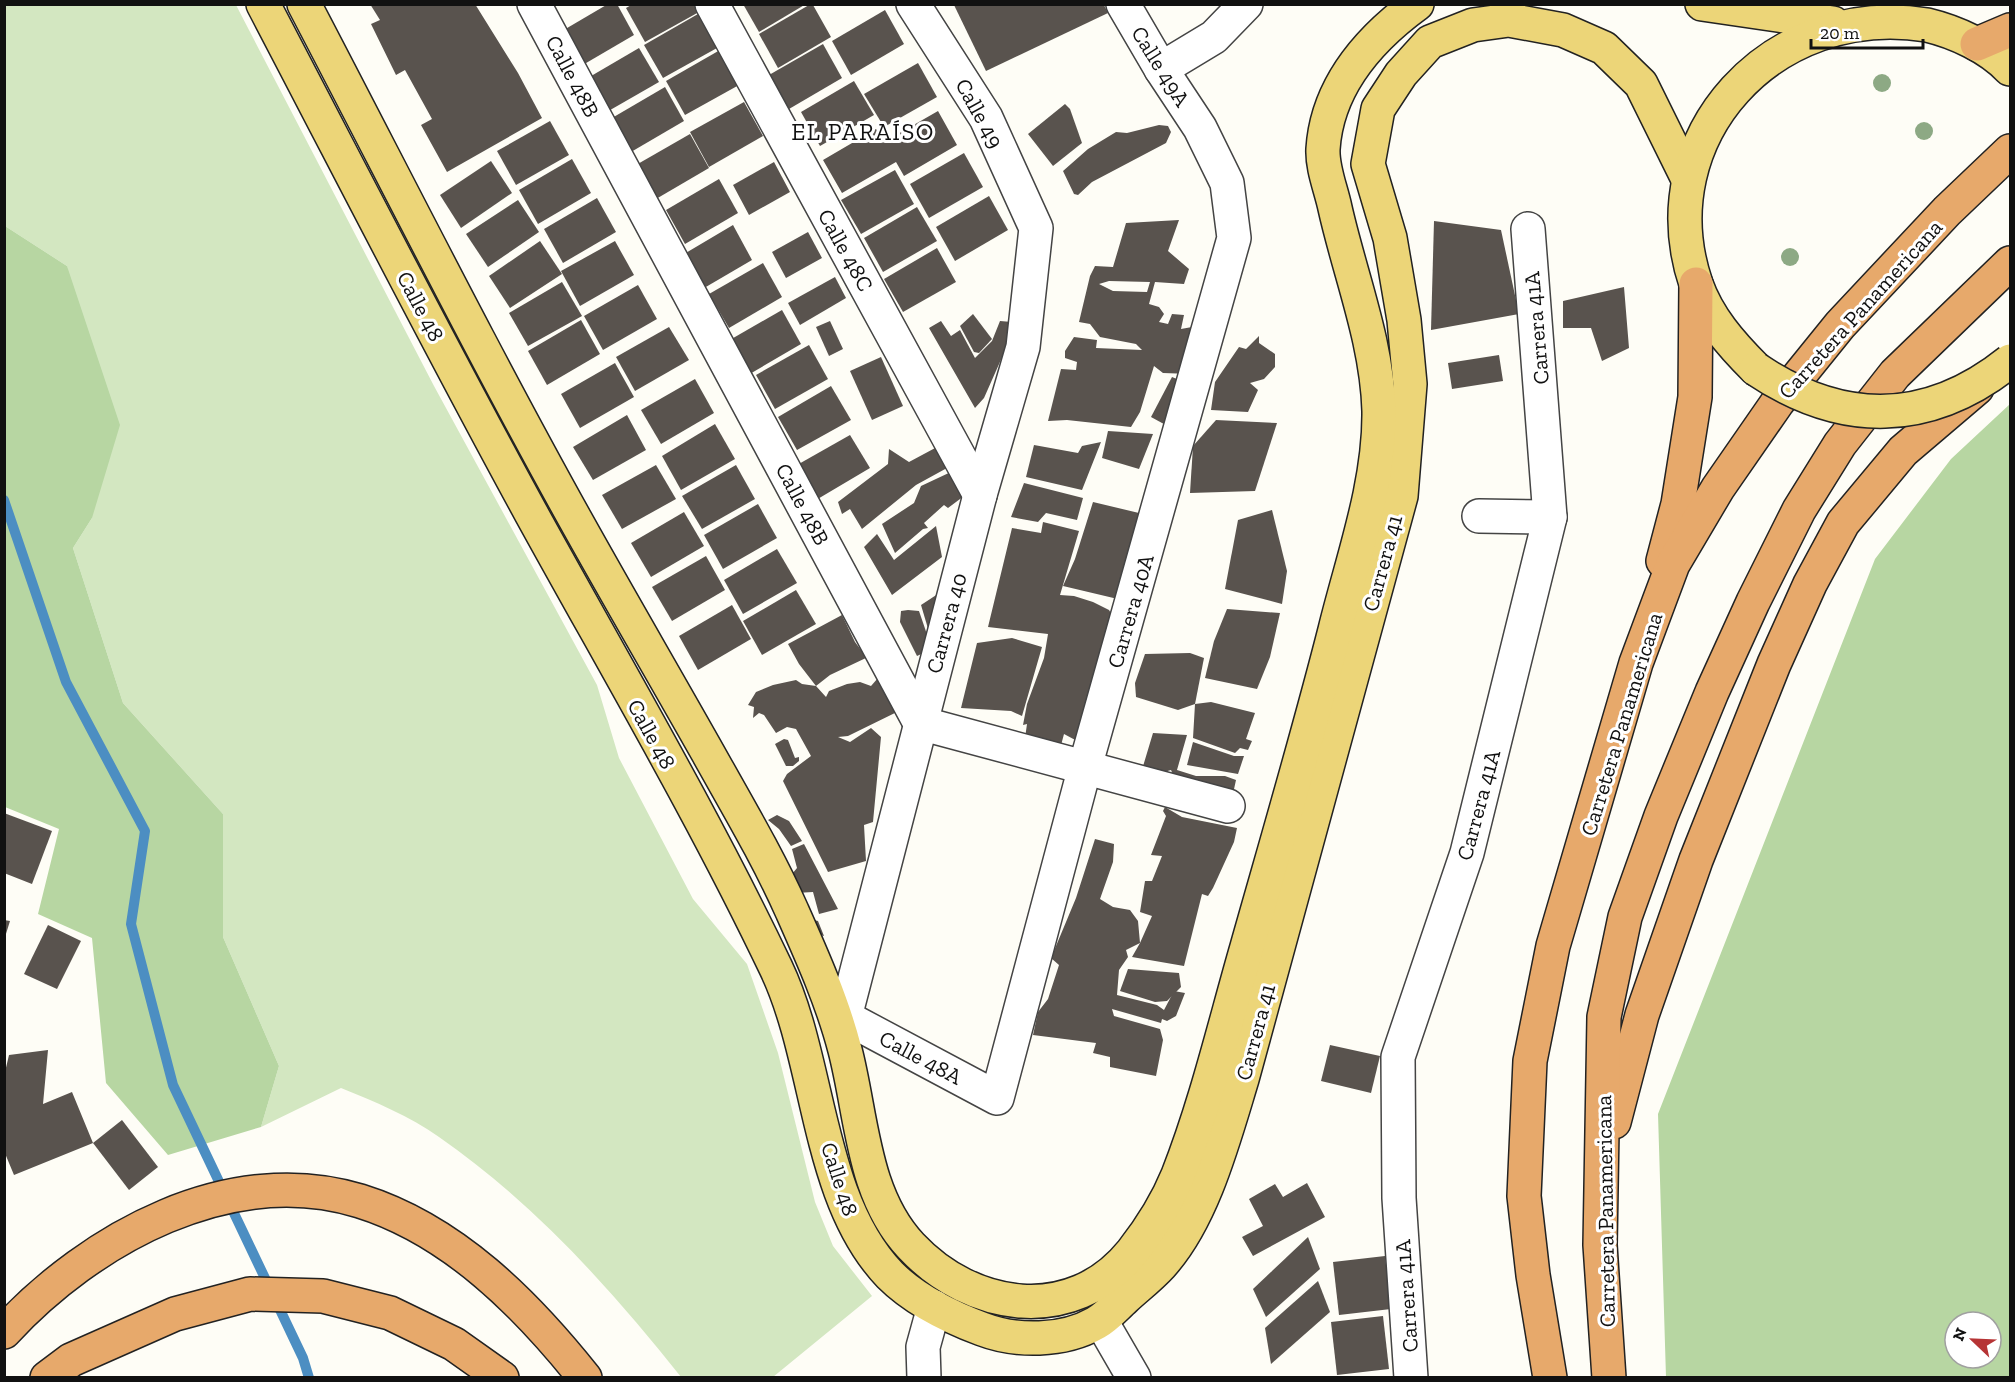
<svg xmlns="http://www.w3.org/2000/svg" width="2015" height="1382" font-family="'Zilla Slab',serif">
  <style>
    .green { fill: #d3e7c1 }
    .forest { fill: #b7d6a2; fill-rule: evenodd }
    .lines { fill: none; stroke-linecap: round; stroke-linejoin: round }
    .stream { stroke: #4c8ec2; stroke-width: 10 }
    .building { fill: #59534e; fill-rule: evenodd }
    .minor-casing { stroke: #444; stroke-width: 36 }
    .major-casing { stroke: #222; stroke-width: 36 }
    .highway-casing { stroke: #222; stroke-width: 36 }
    .minor { stroke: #fff; stroke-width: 33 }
    .major { stroke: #ecd578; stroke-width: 33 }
    .highway { stroke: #e7a96b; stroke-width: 33 }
    .major-bridge-casing { stroke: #222; stroke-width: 36; stroke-linecap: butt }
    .major-bridge { stroke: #ecd578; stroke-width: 33 }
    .tree { fill: #8da984 }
    .labels { text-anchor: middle; stroke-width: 6; stroke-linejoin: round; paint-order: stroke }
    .street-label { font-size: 22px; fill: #111; stroke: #fff }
    .neighbourhood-label { font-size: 24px; letter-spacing: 1.5px; fill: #111; stroke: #fff }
  </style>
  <rect width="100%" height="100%" fill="#fefdf6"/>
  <path class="green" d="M4,5h232l198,381 163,299 22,73 74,141 54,65 31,89 37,149 18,44 39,50 -99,81h-92c-71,-89 -147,-174 -242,-240 -29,-21 -64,-35 -98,-49l-80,39 18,-61 -56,-129v-123l-100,-111 -50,-155 19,-30 -25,-252 -62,-40z"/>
  <g class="forest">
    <path d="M5,226l62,40 53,159 -28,93 -19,30 50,155 100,111v123l56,129 -18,61 -93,28 -62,-72 -14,-145 -54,-24 21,-85 -54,-22z"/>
    <path d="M2010,404v973h-344l-8,-263 217,-555 76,-100zM1955,1322h36v36h-36z"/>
  </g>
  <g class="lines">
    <path class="stream" d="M4,500l62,182 79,149 -14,93 42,161 130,273 6,20"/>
  </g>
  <g class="building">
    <path d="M370,4h105l43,69 24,45 -95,54 -26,-47 11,-6 -27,-49 -9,5 -25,-51 9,-4z"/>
    <path d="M608,4h9l17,31 -53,31 -19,-35z"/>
    <path d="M633,4h62l4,8 -54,30 -19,-34z"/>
    <path d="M743,4h63l-47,28z"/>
    <path d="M809,5h4l18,32 -53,31 -19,-34z"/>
    <path d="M954,5h150l4,8 -122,58z"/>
    <path d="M885,10l19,34 -53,31 -19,-34z"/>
    <path d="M698,14l19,34 -54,30 -19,-33z"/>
    <path d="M823,44l19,34 -53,31 -20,-34z"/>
    <path d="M639,48l20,34 -54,31 -19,-34z"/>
    <path d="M720,50l19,35 -54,30 -19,-34z"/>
    <path d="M918,63l19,34 -53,30 -20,-33z"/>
    <path d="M854,81l20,34 -54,31 -19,-34z"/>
    <path d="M665,87l19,34 -53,31 -19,-34z"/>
    <path d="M744,102l19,34 -54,31 -19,-35z"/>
    <path d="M1065,104l5,5 12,34 -29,23 -25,-32z"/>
    <path d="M938,111l19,34 -53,31 -8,-14 -54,31 -19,-33 53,-31 8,13z"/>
    <path d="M550,121l19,34 -53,30 -19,-34z"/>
    <path d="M1159,125l9,1 3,6 -5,11 -74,39 -14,13 -4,-1 -11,-23 25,-22 28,-17 11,1z"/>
    <path d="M690,134l19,34 -53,31 -20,-34z"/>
    <path d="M964,153l19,34 -54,31 -19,-34z"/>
    <path d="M572,159l19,34 -53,31 -19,-34z"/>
    <path d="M491,161l21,32 -51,35 -21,-33z"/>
    <path d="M774,162l16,30 -41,23 -16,-30z"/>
    <path d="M895,170l19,34 -53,30 -20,-34z"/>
    <path d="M719,179l19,34 -53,31 -19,-34z"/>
    <path d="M989,196l19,34 -53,31 -19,-34z"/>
    <path d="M597,198l19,34 -53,31 -19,-34z"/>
    <path d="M518,200l21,32 -51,35 -22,-33z"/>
    <path d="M917,207l20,34 -54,31 -19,-34z"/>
    <path d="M1179,220l-11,31 21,18 -5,15 -29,-2 -6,22 10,3 5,7 -5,8 9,2 4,-10 12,1 -3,14 22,-4 -12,49 -28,-1 -9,-7 -14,46 -9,15 -64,-7 -19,1 13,-52 15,1 1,-8 -12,-4v-7l9,-14 23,3 -1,8 46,2 -6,-6 -36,-7 -10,-13 -11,-2 11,-46 5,-10 18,1 13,-44zM1109,281l41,1 -3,10 -34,-1 -14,-7z"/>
    <path d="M1434,221l67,9 18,84 -88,16z"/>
    <path d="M733,225l19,35 -53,31 -20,-34z"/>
    <path d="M808,232l14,26 -36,20 -14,-26z"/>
    <path d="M540,241l22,33 -52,34 -21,-32z"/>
    <path d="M615,241l19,34 -54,31 -19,-35z"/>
    <path d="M937,248l19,34 -53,30 -19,-33z"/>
    <path d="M763,263l19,34 -53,31 -20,-34z"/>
    <path d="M835,277l11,21 -46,27 -12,-22z"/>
    <path d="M562,282l20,34 -54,30 -19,-33z"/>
    <path d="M638,285l19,34 -54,31 -19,-34z"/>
    <path d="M1624,287l5,61 -27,13 -11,-33h-28v-27z"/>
    <path d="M782,310l19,34 -53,31 -20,-34z"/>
    <path d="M973,314l19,25 -13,14 -5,-1 -14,-26z"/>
    <path d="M581,320l19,34 -53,31 -19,-34z"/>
    <path d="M830,321l13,28 -14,7 -13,-29z"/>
    <path d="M941,321l10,15 9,-6 15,28 17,-17 8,-20 12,1 -5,24 -23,52 -9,10 -46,-80z"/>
    <path d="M669,327l20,33 -54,31 -19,-34z"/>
    <path d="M1259,336v7l16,11v13l-11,12 -14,4 8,7 -10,22 -37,-2 4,-28 24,-35 7,2z"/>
    <path d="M809,345l19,34 -53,30 -19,-34z"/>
    <path d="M1499,355l4,26 -51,8 -4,-26z"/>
    <path d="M881,357l22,49 -31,14 -22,-49z"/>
    <path d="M615,363l19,34 -54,31 -19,-34z"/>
    <path d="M1172,377l17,7 -16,45 -22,-12z"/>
    <path d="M695,379l19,34 -53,31 -20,-34z"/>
    <path d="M831,386l20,34 -54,30 -19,-33z"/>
    <path d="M627,415l19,35 -53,30 -20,-33z"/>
    <path d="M1216,420l61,3 -22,68 -65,2 3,-47z"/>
    <path d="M715,424l20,35 -54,31 -19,-34z"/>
    <path d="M1108,431l45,3 -14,35 -37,-11z"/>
    <path d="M850,435l20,33 -54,32 -19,-35z"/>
    <path d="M1101,442l-19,48 -56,-13 8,-32 44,8 4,-7z"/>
    <path d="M937,447l10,21 -31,17 -54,44 -12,-20 -8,5 -4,-12 50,-38 1,-15 20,13z"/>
    <path d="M656,465l20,34 -54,30 -20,-34z"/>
    <path d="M736,465l19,34 -53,30 -20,-33z"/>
    <path d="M953,471l11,25 -16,12 -4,-3 -20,18 4,5 -5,1 -28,24 -13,-29 32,-21 7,-17z"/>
    <path d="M1024,483l59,15 -6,22 -31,-7 -8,9 -27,-5z"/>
    <path d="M1093,502l46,11 5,6 -22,81 -59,-14 12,-27z"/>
    <path d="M758,504l19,34 -54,31 -19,-34z"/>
    <path d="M1272,510l15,61 -5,33 -57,-15 13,-69z"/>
    <path d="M684,512l20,34 -53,31 -20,-34z"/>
    <path d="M1043,522l36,9 -19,64 14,1 19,6 16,8 3,5 -33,127 -15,-8 -4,15 -35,-11 2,-14 -4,1 4,-21 17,-46 4,-24 -60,-7 24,-99 29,5z"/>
    <path d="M936,526l6,31 -50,38 -28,-48 13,-13 17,26z"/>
    <path d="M777,549l20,34 -54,31 -19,-34z"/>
    <path d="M706,556l19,34 -53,31 -20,-34z"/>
    <path d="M950,586l-18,56 -11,-37z"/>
    <path d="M796,590l20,34 -54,31 -19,-34z"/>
    <path d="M732,605l19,34 -53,31 -19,-34z"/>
    <path d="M1227,609l53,4 -10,44 -13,32 -52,-11 9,-37z"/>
    <path d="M908,610l11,1 13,38 -15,7 -17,-34 1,-11z"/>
    <path d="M842,615l13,27 6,8 -12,-26 19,33 -38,18 -14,11 10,11 3,-6 18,-7 13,-2 11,4 7,-8 23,32 -53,26 -10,1 12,5 21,-14 10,9 -8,85 -9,3 2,36 -38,11 -45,-91 4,-7 24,-18 -15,-27 -9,-2 -11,6 -12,-18 -5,-2 -6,5 1,-11 -6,-2 8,-13 17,-7 23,-5 6,4 14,2 -17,-22 -11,-20z"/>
    <path d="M1012,638l30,9 -20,69 -11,-5 -50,-3 16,-65z"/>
    <path d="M1190,653l14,5 -9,46 -17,6 -42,-13 -1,-14 10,-29z"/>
    <path d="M1211,702l44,11 -9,26 6,2 -4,9 -8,-2 -5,5 -42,-15 2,-34z"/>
    <path d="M1153,733l34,2 -10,35 19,6h29l11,4 -5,23 -57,-26 -3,-7 -17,5 -13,-2z"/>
    <path d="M784,739l4,1 7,18 4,-1v4l-6,5h-7l-11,-22z"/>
    <path d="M1193,742l41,14h10l-6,18 -51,-9z"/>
    <path d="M1165,807l17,10 55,11 -3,14 -21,46 -5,8 -6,-2 -18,72 -52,-9 8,-14 -14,7 2,7 -9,13 -2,25 40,10 7,5 10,-19 11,2 -9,23 -9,5 -5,-2 -1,4 -49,-14 2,7 46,13 3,11 -7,36 -46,-9v-10l-17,-4 3,-10 -63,-8 5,-23 10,-13 11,-34 -8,-7 25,-60 19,-59 19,5 -1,18 -13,37 13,8 17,3 8,11 2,22 12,-27 -12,-4 5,-31h7l10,-25 -11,-1 15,-39 -3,-5z"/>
    <path d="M4,813l48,18 -20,53 -28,-11z"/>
    <path d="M777,815l12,6 13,20 -11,5 -12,-17 -11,-9z"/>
    <path d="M804,844l34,65 -19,5 -6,-22 -17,1 -9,-13 10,-12 -5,-19z"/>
    <path d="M4,920l6,1 -5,16h-1z"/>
    <path d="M814,920l4,1 6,15 -7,-2z"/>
    <path d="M48,925l33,16 -24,48 -33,-15z"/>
    <path d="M1128,969l51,4 2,14 -14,14 -12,1 -35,-11z"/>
    <path d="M1330,1045l50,11 -9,37 -50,-12z"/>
    <path d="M48,1050l-5,54 29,-12 21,51 -79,32 -10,-24v-75l5,-21z"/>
    <path d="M122,1120l36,47 -29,23 -36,-47z"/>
    <path d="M1307,1183l18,34 -72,39 -11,-19 21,-11 -14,-27 26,-15 8,13z"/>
    <path d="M1308,1237l12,32 -54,48 -13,-28z"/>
    <path d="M1385,1256l6,53 -52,6 -6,-53z"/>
    <path d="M1318,1281l12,31 -59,52 -6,-36z"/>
    <path d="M1383,1316l6,53 -52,6 -6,-53z"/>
  </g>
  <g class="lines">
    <g class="minor-casing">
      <g id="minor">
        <path d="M534,4l386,719 308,83"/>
        <path d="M712,4l268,491"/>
        <path d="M1161,69l53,-32 32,-33"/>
        <path d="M1479,516l71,1"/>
        <path d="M845,1017l152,81 88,-331 149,-529 -7,-55 -27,-55 -39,-59 -38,-65"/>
        <path d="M845,1017l135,-522 43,-148 13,-119 -50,-110 -73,-114"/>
        <path d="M1101,1321l33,57"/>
        <path d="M924,1378l-1,-31 11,-40"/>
        <path d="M1411,1378l-12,-180 -1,-141 69,-204 83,-336 -22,-288"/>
      </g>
    </g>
    <g class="major-casing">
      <g id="major">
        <path d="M263,4c89,170 176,341 268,509 83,151 171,300 245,455 45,94 40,230 114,307 25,25 60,42 92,54 34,13 81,13 114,-6 11,-6 19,-16 29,-25 12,-11 25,-21 36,-33 42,-46 63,-127 81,-186l159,-583 9,-112 -6,-64 -14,-82 -22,-74 10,-55 23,-35 29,-32 43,-17 36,-5 54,10 41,18 37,36 47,95"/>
        <path d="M304,4c90,172 177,346 271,515 44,79 89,156 133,234 29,52 60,104 84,158 20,45 41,92 53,139 17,65 17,144 66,196 61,65 161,80 221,6 18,-23 35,-50 46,-77 29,-74 47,-152 69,-228 30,-106 61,-211 88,-317 17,-70 45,-145 44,-219 -2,-70 -29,-136 -44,-203 -4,-19 -13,-40 -12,-59 4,-62 46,-110 94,-145"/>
        <path d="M1702,4l131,19"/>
        <path d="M1756,369c-25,-25 -48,-51 -60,-85 -50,-148 78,-284 231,-259 29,7 62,22 83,44"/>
      </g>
    </g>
    <g class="highway-casing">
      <g id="highway">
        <path d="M1977,44l33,-14"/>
        <path d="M1663,561l15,-57 17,-107 1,-113"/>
        <path d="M1614,1122l28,-107 54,-155 78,-196 36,-80 33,-61 60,-72 74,-63"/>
        <path d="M4,1332c87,-94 226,-171 356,-131 93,29 166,103 225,177"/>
        <path d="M47,1378l24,-18 104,-46 75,-20 73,2 67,17 64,31 48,34"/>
        <path d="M1550,1378l-17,-103 -9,-79 6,-135 23,-115 83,-283 37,-99 45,-76 59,-85 63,-78 107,-114 63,-60"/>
        <path d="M1609,1378l-9,-133 4,-228 21,-100 36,-101 51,-124 41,-90 46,-92 41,-66 55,-70 115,-111"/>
      </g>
    </g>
    <use href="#minor" class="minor"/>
    <use href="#major" class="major"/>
    <use href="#highway" class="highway"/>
    <g class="major-bridge-casing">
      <path id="major-bridge" d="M1756,369c86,58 173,57 254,-8"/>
    </g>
    <use href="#major-bridge" class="major-bridge"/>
  </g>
  <g class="tree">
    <circle cx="1882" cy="83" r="9"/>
    <circle cx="1924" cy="131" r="9"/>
    <circle cx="1790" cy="257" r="9"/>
  </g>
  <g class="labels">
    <g class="street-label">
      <text transform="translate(1161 66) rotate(58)" y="8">Calle 49A</text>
      <text transform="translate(573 76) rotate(62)" y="8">Calle 48B</text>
      <text transform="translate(980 113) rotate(61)" y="8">Calle 49</text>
      <text transform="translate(846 250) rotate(61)" y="8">Calle 48C</text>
      <text transform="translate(421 306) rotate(62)" y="8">Calle 48</text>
      <text transform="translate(1860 309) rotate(-48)" y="8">Carretera Panamericana</text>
      <text transform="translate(1536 328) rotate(-95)" y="8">Carrera 41A</text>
      <text transform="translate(803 504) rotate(62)" y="8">Calle 48B</text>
      <text transform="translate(1382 563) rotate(-75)" y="8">Carrera 41</text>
      <text transform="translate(1130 611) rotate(-74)" y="8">Carrera 40A</text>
      <text transform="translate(946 623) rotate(-75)" y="8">Carrera 40</text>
      <text transform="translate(1621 724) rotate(-73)" y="8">Carretera Panamericana</text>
      <text transform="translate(652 734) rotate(61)" y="8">Calle 48</text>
      <text transform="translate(1478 805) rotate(-75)" y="8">Carrera 41A</text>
      <text transform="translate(1255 1032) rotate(-75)" y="8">Carrera 41</text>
      <text transform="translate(921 1057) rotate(28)" y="8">Calle 48A</text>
      <text transform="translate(840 1179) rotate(72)" y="8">Calle 48</text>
      <text transform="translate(1605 1211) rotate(-91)" y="8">Carretera Panamericana</text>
      <text transform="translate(1406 1296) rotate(-94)" y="8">Carrera 41A</text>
    </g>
    <g class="neighbourhood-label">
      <text x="863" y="140">EL PARAÍSO</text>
    </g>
  </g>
  <rect width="2015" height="1382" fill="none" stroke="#111111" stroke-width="12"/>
  <g transform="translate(1973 1340) rotate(293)"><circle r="28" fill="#ffffff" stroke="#a0a0a0" stroke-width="1.5"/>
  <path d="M0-4.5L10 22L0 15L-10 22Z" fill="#b63435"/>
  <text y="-9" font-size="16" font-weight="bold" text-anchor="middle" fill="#111111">N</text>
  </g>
  <path d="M1811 39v9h112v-9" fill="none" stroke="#111111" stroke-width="3"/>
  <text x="1820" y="39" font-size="18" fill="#111111" stroke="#ffffff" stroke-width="4.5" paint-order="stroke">20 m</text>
</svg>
